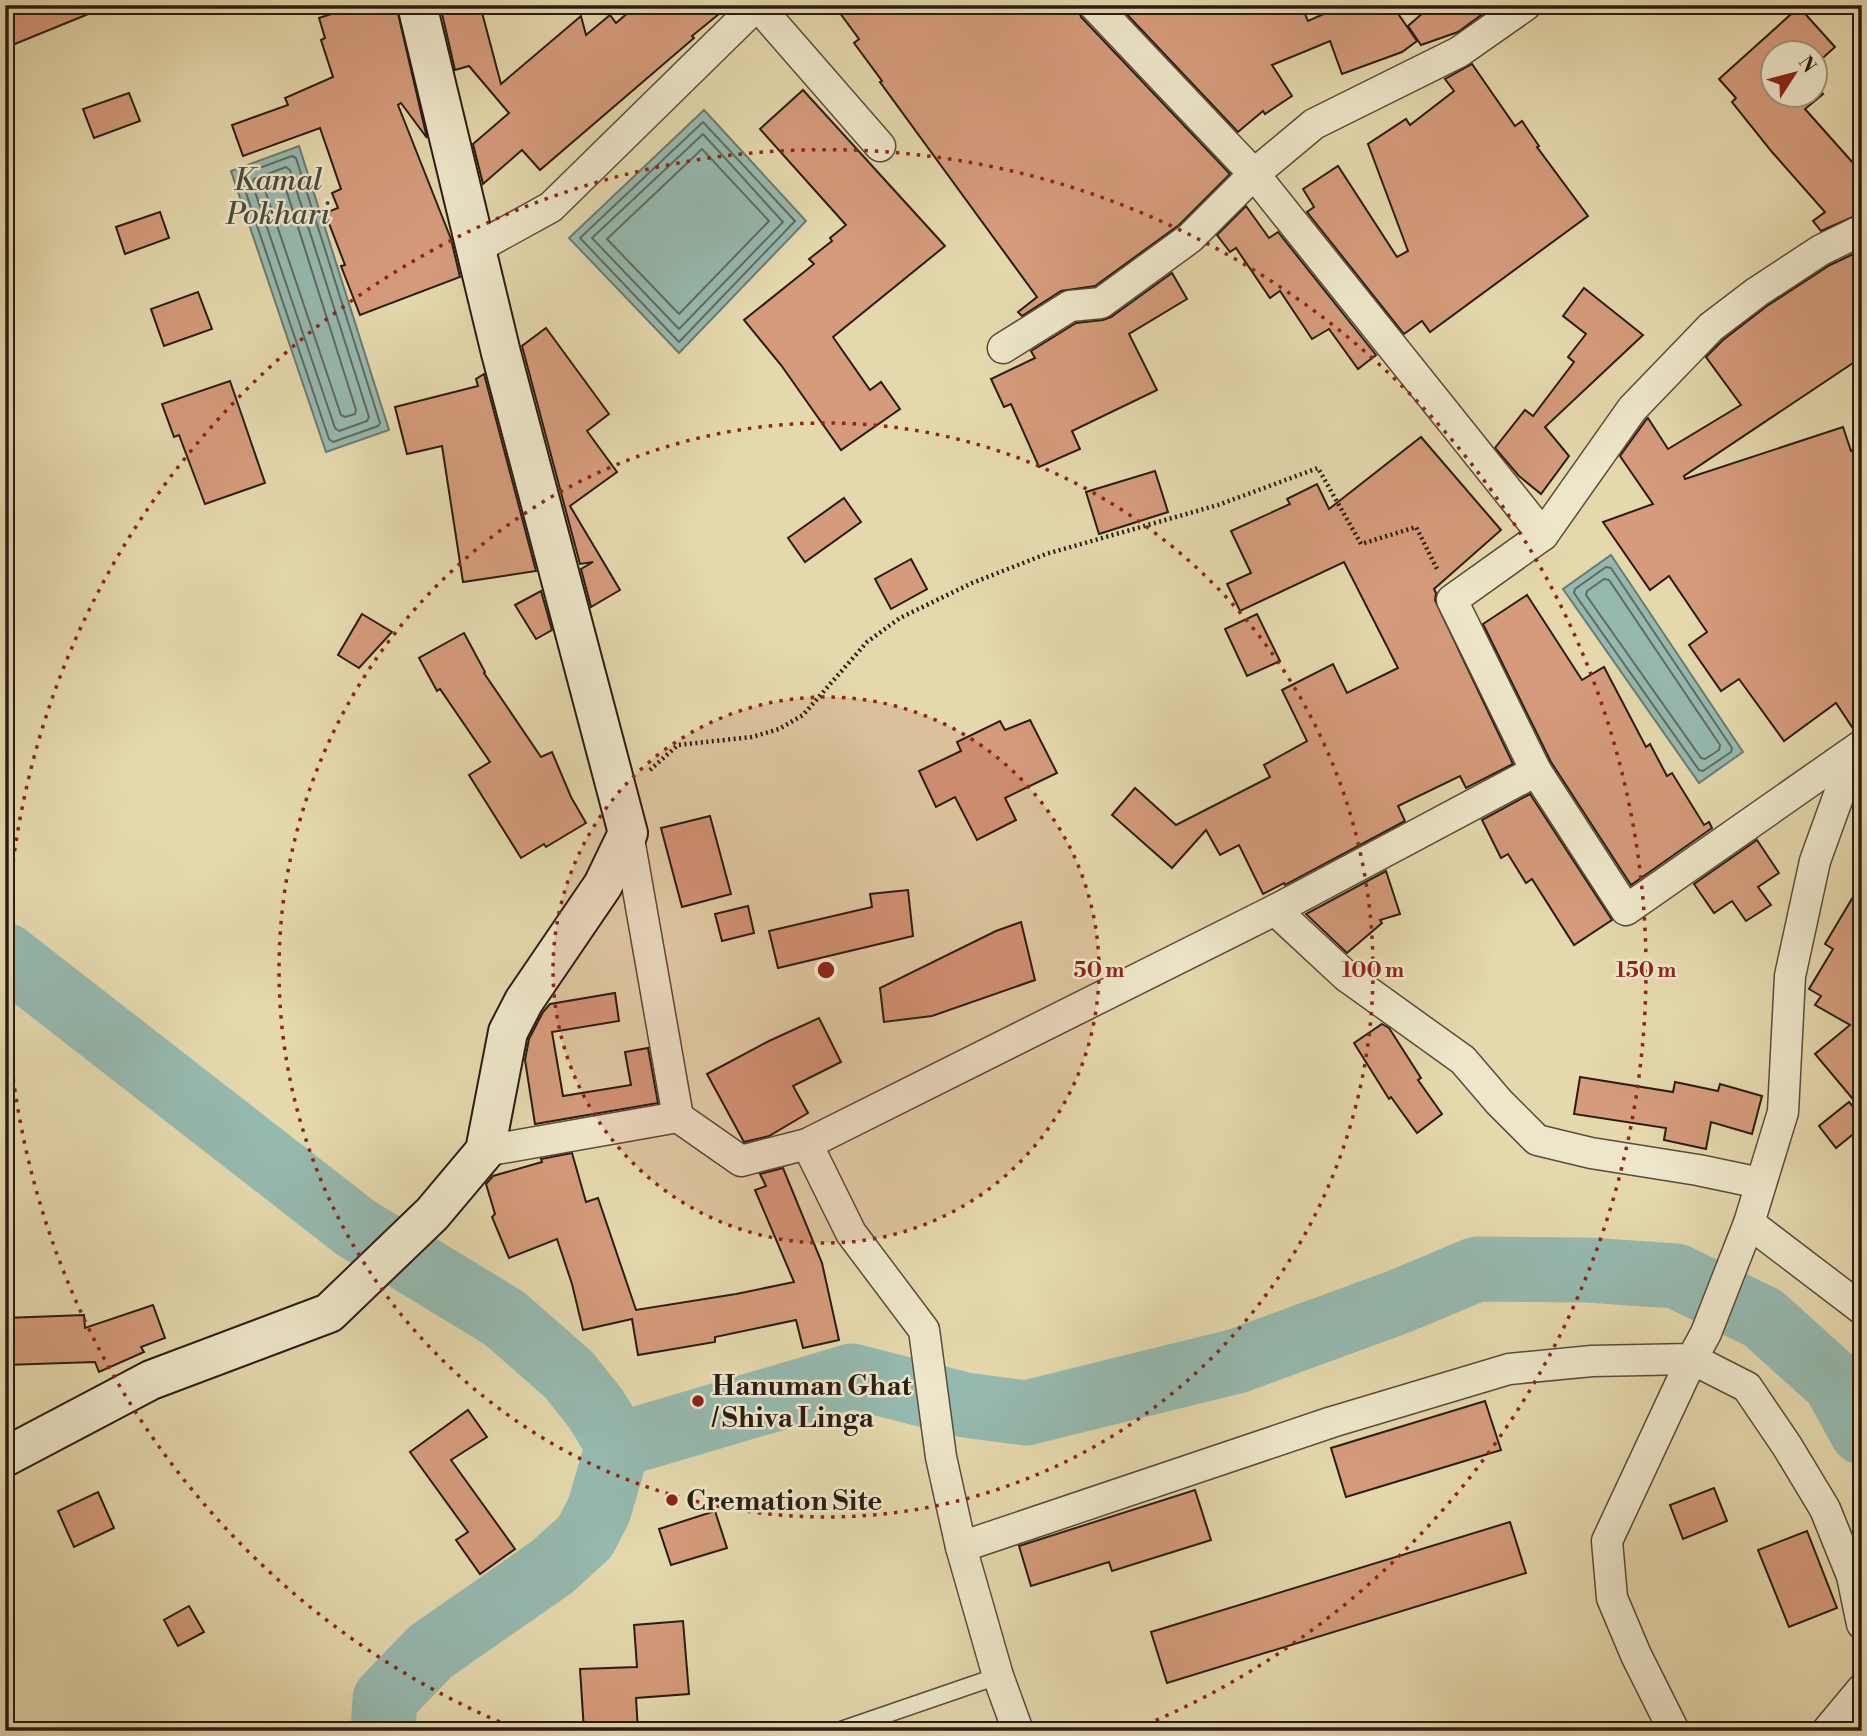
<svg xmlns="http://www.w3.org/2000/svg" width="1867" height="1736" font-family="'Libre Bodoni',serif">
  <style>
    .water { fill: #96b9af; stroke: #6b7a71; stroke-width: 2 }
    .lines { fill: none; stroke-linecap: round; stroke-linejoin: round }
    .shore { stroke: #606a61; stroke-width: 2 }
    .river { stroke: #96b9af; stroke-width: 65 }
    .building { fill: #d59b7c; stroke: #2b1c13; stroke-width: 2 }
    .service-casing { stroke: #5a4b3a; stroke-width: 19 }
    .minor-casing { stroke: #5a4b3a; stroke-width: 33 }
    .secondary-casing { stroke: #2b1c13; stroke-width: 42 }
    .path { stroke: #2b1c13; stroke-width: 4.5; stroke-dasharray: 2 3.5; stroke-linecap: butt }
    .service { stroke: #eee6ca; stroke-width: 16 }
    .minor { stroke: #eee6ca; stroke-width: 30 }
    .secondary { stroke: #eee6ca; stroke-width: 38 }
    .ring { fill: none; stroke: #8f2418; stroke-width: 3.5; stroke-dasharray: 3.5 7 }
    .poi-dot { fill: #8f2418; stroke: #eee6ca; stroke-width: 2.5 }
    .labels { text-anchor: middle; stroke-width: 5; stroke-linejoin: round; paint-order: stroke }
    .poi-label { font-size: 28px; font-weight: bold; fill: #2b1c13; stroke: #eee6ca; text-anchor: start }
    .water-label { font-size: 30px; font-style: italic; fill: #4b4b42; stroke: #eee6ca }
    .centre { fill: #8f2418; stroke: #eee6ca; stroke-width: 3.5 }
    .ring-label { font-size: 21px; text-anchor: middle; font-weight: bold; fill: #8f2418; stroke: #eee6ca; stroke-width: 5; stroke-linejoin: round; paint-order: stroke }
  </style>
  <rect width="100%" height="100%" fill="#e5d8ad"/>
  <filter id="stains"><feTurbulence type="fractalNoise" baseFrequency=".00286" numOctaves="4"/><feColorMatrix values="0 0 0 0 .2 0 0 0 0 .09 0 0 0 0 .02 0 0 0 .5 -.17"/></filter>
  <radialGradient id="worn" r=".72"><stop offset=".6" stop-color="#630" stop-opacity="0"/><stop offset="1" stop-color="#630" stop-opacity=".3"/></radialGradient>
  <g class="water">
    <path d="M704,110l102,111 -127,132 -110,-115z"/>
    <path d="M299,146l90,284 -63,22 -95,-281z"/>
    <path d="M1611,555l132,197 -44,31 -136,-194z"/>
  </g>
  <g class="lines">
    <g class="shore">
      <path d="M703,122l92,99 -116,121 -99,-104z"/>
      <path d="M703,134l80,88 -104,107 -87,-91z"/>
      <path d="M702,149l67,72 -90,93 -72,-75z"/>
      <path d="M292,156l4,2 84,265 -2,3 -45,16 -4,-3 -88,-261 2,-4z"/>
      <path d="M286,167l4,3 79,247 -2,4 -28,10 -4,-3 -83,-245 2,-4z"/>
      <path d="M280,181l4,2 72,227 -1,4 -10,3 -4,-2 -76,-225 2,-4z"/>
      <path d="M1606,567l5,1 121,180 -1,4 -28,19 -4,-1 -125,-177 1,-4z"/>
      <path d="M1604,579l5,1 111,165 -1,5 -14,9 -4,-1 -115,-163 1,-4z"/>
    </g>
    <g class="river">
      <path d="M5,955l351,273 148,90 65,57 27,34 22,36 -19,65 -14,27 -33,30 -122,85 -45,47 -2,32"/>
      <path d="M618,1445l234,-69 113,29 61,8 211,-52 161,-59 79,-33 110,1 89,6 87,42 72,65 27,49"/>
    </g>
  </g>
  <g class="building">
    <path d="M34,5h74v1l-103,42v-31z"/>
    <path d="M359,5h37l31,133 -26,-35 -3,2 53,134 9,38 -100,38 -19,-49 4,-1 -20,-52 13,-5 -6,-15 9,-4 -21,-61 -77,28 -11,-31 56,-20 -3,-7 48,-21 -12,-37 4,-2 -6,-20z"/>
    <path d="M440,5h40l21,79 80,-68 5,19 24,-20 6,8 21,-18h93l-38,31 2,2 -154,132 -18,-20 -39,34 -10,-40 36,-31 -40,-47 -14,4z"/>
    <path d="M834,5h243l4,12 149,157 -51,51 -84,61 -34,5 -39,25 -4,-4 19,-15 -157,-215 2,-1 -28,-38 5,-4z"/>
    <path d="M1118,5h183l7,16 36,-16h48l25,36 -15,11 -60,22 -12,-33 -58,24 20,31 -27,18 -2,-3 -25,21z"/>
    <path d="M1432,5h63l-37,27 -37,13 -13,-19z"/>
    <path d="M1799,7l36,40 -20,18v-13h-42v42h42v-11l8,11 -18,15 57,64v40l-41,18 -8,-10 12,-9 -53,-60 -40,-50 4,-4 -17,-19z"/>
    <path d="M1472,64l43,62 7,-5 17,25 -2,1 51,69 -158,116 -8,-11 -18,13 -97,-122 7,-5 -11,-18 35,-23 59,91 11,-6 -40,-107 38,-25 4,6 44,-34 -9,-12z"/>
    <path d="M803,90l142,156 -112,91 37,53 11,-8 19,27 -59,41 -60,-85 -37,-45 70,-56 -5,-5 23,-18 -2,-3 16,-13 -86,-96z"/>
    <path d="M129,93l11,28 -46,17 -11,-29z"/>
    <path d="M1246,206l23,32 9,-6 98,123 -18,14 -29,-40 -17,10 -32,-48 -10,7 -34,-50 -6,4 -13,-17z"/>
    <path d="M160,212l9,26 -44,16 -9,-27z"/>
    <path d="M1862,250v107l-178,119 1,3 158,-52 8,24 11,-5v282l-8,2 -18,-27 -52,38 -45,-62 -18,12 -32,-46 18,-13 -38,-56 -19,14 -47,-68 50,-18 -33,-48 26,-36 2,-2 20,31 73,-44 -35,-48 17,-17 44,-34 63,-41z"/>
    <path d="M1172,273l15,26 -58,35 28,56 -85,41 8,18 -41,18 -28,-63 -7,3 -13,-28 44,-21 -4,-7 45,-28 27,-3 8,-3z"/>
    <path d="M1584,288l59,47 -98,92 24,29 -28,38 -22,-18 -24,-28 30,-38 8,6 41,-54 -6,-5 18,-23 -23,-18z"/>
    <path d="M198,292l14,37 -48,17 -13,-37z"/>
    <path d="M546,328l63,86 -22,17 30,41 -47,34 50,84 -29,17 -10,-38 12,-7 -13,2 -58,-218z"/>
    <path d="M484,374l52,197 -73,11 -21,-136 -35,8 -12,-47 83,-21 -2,-7z"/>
    <path d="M230,381l35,102 -60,21 -26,-69 -5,2 -12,-33z"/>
    <path d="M1421,437l80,93 -67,59 2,4 -1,7 78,164 -47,24 -6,-12 -62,30 7,15 -120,64 -1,-2 -21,11 -24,-49 -19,10 -14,-25 -34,38 -60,-53 23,-27 41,37 94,-48 -6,-12 43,-24 -25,-51 51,-26 14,29 51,-25 -54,-106 -104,49 -13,-27 24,-11 -20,-42 59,-27 -3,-5 30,-15 12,25z"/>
    <path d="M1155,471l13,41 -69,22 -13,-42z"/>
    <path d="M844,498l17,24 -56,40 -17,-24z"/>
    <path d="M911,559l16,30 -36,20 -16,-30z"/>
    <path d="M541,591l11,39 -16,9 -21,-34z"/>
    <path d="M1527,595l55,85 22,-13 42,80 4,-3 17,32 5,-3 32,52 5,-3 3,6 -81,57 -80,-123 -68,-138z"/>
    <path d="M362,614l30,18 -33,36 -21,-13z"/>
    <path d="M1257,614l23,47 -33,15 -22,-47z"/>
    <path d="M464,633l21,39 -1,1 57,84 11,-5 19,45 15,26 -40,24 -2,-3 -23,14 -52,-83 21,-13 -50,-73 -3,2 -18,-33z"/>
    <path d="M1030,720l27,53 -52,25 11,22 -39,20 -22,-43 -19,10 -17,-36 42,-20 -4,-9 43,-21 5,9z"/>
    <path d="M1530,794l82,126 -38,25 -42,-66 -6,4 -18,-29 -7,4 -19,-38z"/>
    <path d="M710,816l21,78 -49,13 -21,-79z"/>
    <path d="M1757,840l22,33 -21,14 13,18 -25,16 -14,-20 -18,12 -20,-29z"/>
    <path d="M1386,871l14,43 -20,6 2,3 -35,30 -41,-39z"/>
    <path d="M1862,882v228l-47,-56 35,-29 -35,-20 6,-9 -12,-7 24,-40 -8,-5z"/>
    <path d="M908,890l5,46 -135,32 -9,-37 103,-24 -2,-13z"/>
    <path d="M748,906l6,27 -32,8 -7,-27z"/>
    <path d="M1021,922l14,58 -103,36 -48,6 -4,-34 116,-57z"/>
    <path d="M615,993l4,28 -67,11 11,64 68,-11 -6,-33 23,-4 10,55 -123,21 -10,-64 4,-21 14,-27 7,-8z"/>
    <path d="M819,1018l22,44 -48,24 15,27 -39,23 -25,6 -37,-68 62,-33z"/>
    <path d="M1382,1024l7,4 9,14 23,36 -3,2 24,34 -25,19 -26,-36 -2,2 -35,-56z"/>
    <path d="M1580,1077l93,15 2,-10 43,9 2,-7 42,12 -10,38 -41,-12 -5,27 -42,-9 2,-12 -92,-14z"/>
    <path d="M1849,1102l13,15v10l-26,21 -17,-22z"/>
    <path d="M572,1153l14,49 12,-4 38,112 100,-16 58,-12 -39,-92 11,-4 -6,-12 23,-6 39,95 17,77 -36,8 -7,-28 -81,17v5l-77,13 -6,-36 -49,11 -11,-46 -15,-45 -48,19 -17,-41 3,-3 -9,-30 7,-8 49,-14 -1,-3z"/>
    <path d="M153,1305l12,33 -24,9 3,5 -45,20 -4,-10 -90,3v-47l79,-3 1,13z"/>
    <path d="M1485,1401l16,49 -155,47 -15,-49z"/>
    <path d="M468,1410l19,27 -36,23 64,89 -35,25 -24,-34 12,-8 -58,-80z"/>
    <path d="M1714,1488l13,33 -44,18 -13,-34z"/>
    <path d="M1195,1490l16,50 -99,31 -3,-9 -78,24 -12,-40z"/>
    <path d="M98,1492l16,36 -40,19 -16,-36z"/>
    <path d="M715,1511l12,37 -56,17 -12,-36z"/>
    <path d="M1510,1522l16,51 -359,110 -16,-51z"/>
    <path d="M1807,1531l30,77 -48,19 -31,-77z"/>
    <path d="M189,1606l15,26 -26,14 -14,-26z"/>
    <path d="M683,1621l6,73 -53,4 2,33h-54l-4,-62 57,-2 -3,-42z"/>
  </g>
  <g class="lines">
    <g class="service-casing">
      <path id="service" d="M838,1731l160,-55"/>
    </g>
    <g class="minor-casing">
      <g id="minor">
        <path d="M1094,5l160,169 289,361"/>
        <path d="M758,6l122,140"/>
        <path d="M1862,230l-41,20 -64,42 -46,35 -79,82 -89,126 -91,65 84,171 90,139 236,-165"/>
        <path d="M475,249l76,-42 206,-202"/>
        <path d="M1003,348l67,-42 31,-3 89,-65 64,-64 60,-50 145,-72 67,-47"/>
        <path d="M628,833l50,284"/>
        <path d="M1275,910l71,66 117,84 36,42 38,38 54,13 107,17 62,13"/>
        <path d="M807,1144l44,89 73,97 17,127 20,90 37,129 20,55"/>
        <path d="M485,1151l193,-34 63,44 66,-17 468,-234 261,-139"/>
        <path d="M1749,1223l113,86"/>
        <path d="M961,1547l371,-125 177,-53 83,-8 100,-2 14,-26 43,-110 34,-111 7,-136 25,-115 26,-72 21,-32"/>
        <path d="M1674,1731l-38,-76 -24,-57 -5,-57 85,-182 55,28 40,59 38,63 27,67 10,48"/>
        <path d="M1827,1731l35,-42"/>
      </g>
    </g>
    <g class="secondary-casing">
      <path id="secondary" d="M5,1457l146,-77 178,-67 103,-99 53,-63 23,-119 16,-31 79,-116 25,-52 -127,-480 -84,-348"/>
    </g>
    <path class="path" d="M650,770l28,-25 74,-8 27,-8 24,-14 64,-73 33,-24 72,-35 74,-29 172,-49 100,-37 43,76 55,-17 22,44"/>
    <use href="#service" class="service"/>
    <use href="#minor" class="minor"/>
    <use href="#secondary" class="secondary"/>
  </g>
  <circle cx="826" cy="970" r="273" fill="#8f2418" fill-opacity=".12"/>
  <g class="ring">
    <circle cx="826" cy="970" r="273"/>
    <circle cx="826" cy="970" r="547"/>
    <path d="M519 1730A820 820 0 1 1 1133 1730"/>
  </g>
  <g class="poi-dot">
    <circle cx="698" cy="1401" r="7"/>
    <circle cx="672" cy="1500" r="7"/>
  </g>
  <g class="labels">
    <g class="poi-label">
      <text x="712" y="1395">Hanuman Ghat<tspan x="712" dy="32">/ Shiva Linga</tspan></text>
      <text x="686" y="1510">Cremation Site</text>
    </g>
    <g class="water-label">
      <text x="278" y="190">Kamal<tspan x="278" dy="34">Pokhari</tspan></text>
    </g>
  </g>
  <circle cx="826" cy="970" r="10" class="centre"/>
  <g class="ring-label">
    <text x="1099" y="977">50 m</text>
    <text x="1373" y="977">100 m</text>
    <text x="1646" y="977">150 m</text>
  </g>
  <rect width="1867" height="1736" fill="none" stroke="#e5d8ad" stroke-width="28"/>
  <rect x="7" y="7" width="1853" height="1722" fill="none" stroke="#2b1c13" stroke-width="3.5"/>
  <rect x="14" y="14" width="1839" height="1708" fill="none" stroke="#2b1c13" stroke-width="2"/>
  <g transform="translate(1794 74) rotate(54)"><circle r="33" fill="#eee6ca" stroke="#a09581" stroke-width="2"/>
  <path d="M0-5L12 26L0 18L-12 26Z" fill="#8f2418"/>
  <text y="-10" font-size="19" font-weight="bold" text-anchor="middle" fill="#2b1c13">N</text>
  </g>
  <rect width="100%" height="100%" filter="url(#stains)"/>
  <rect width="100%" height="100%" fill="url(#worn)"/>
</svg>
